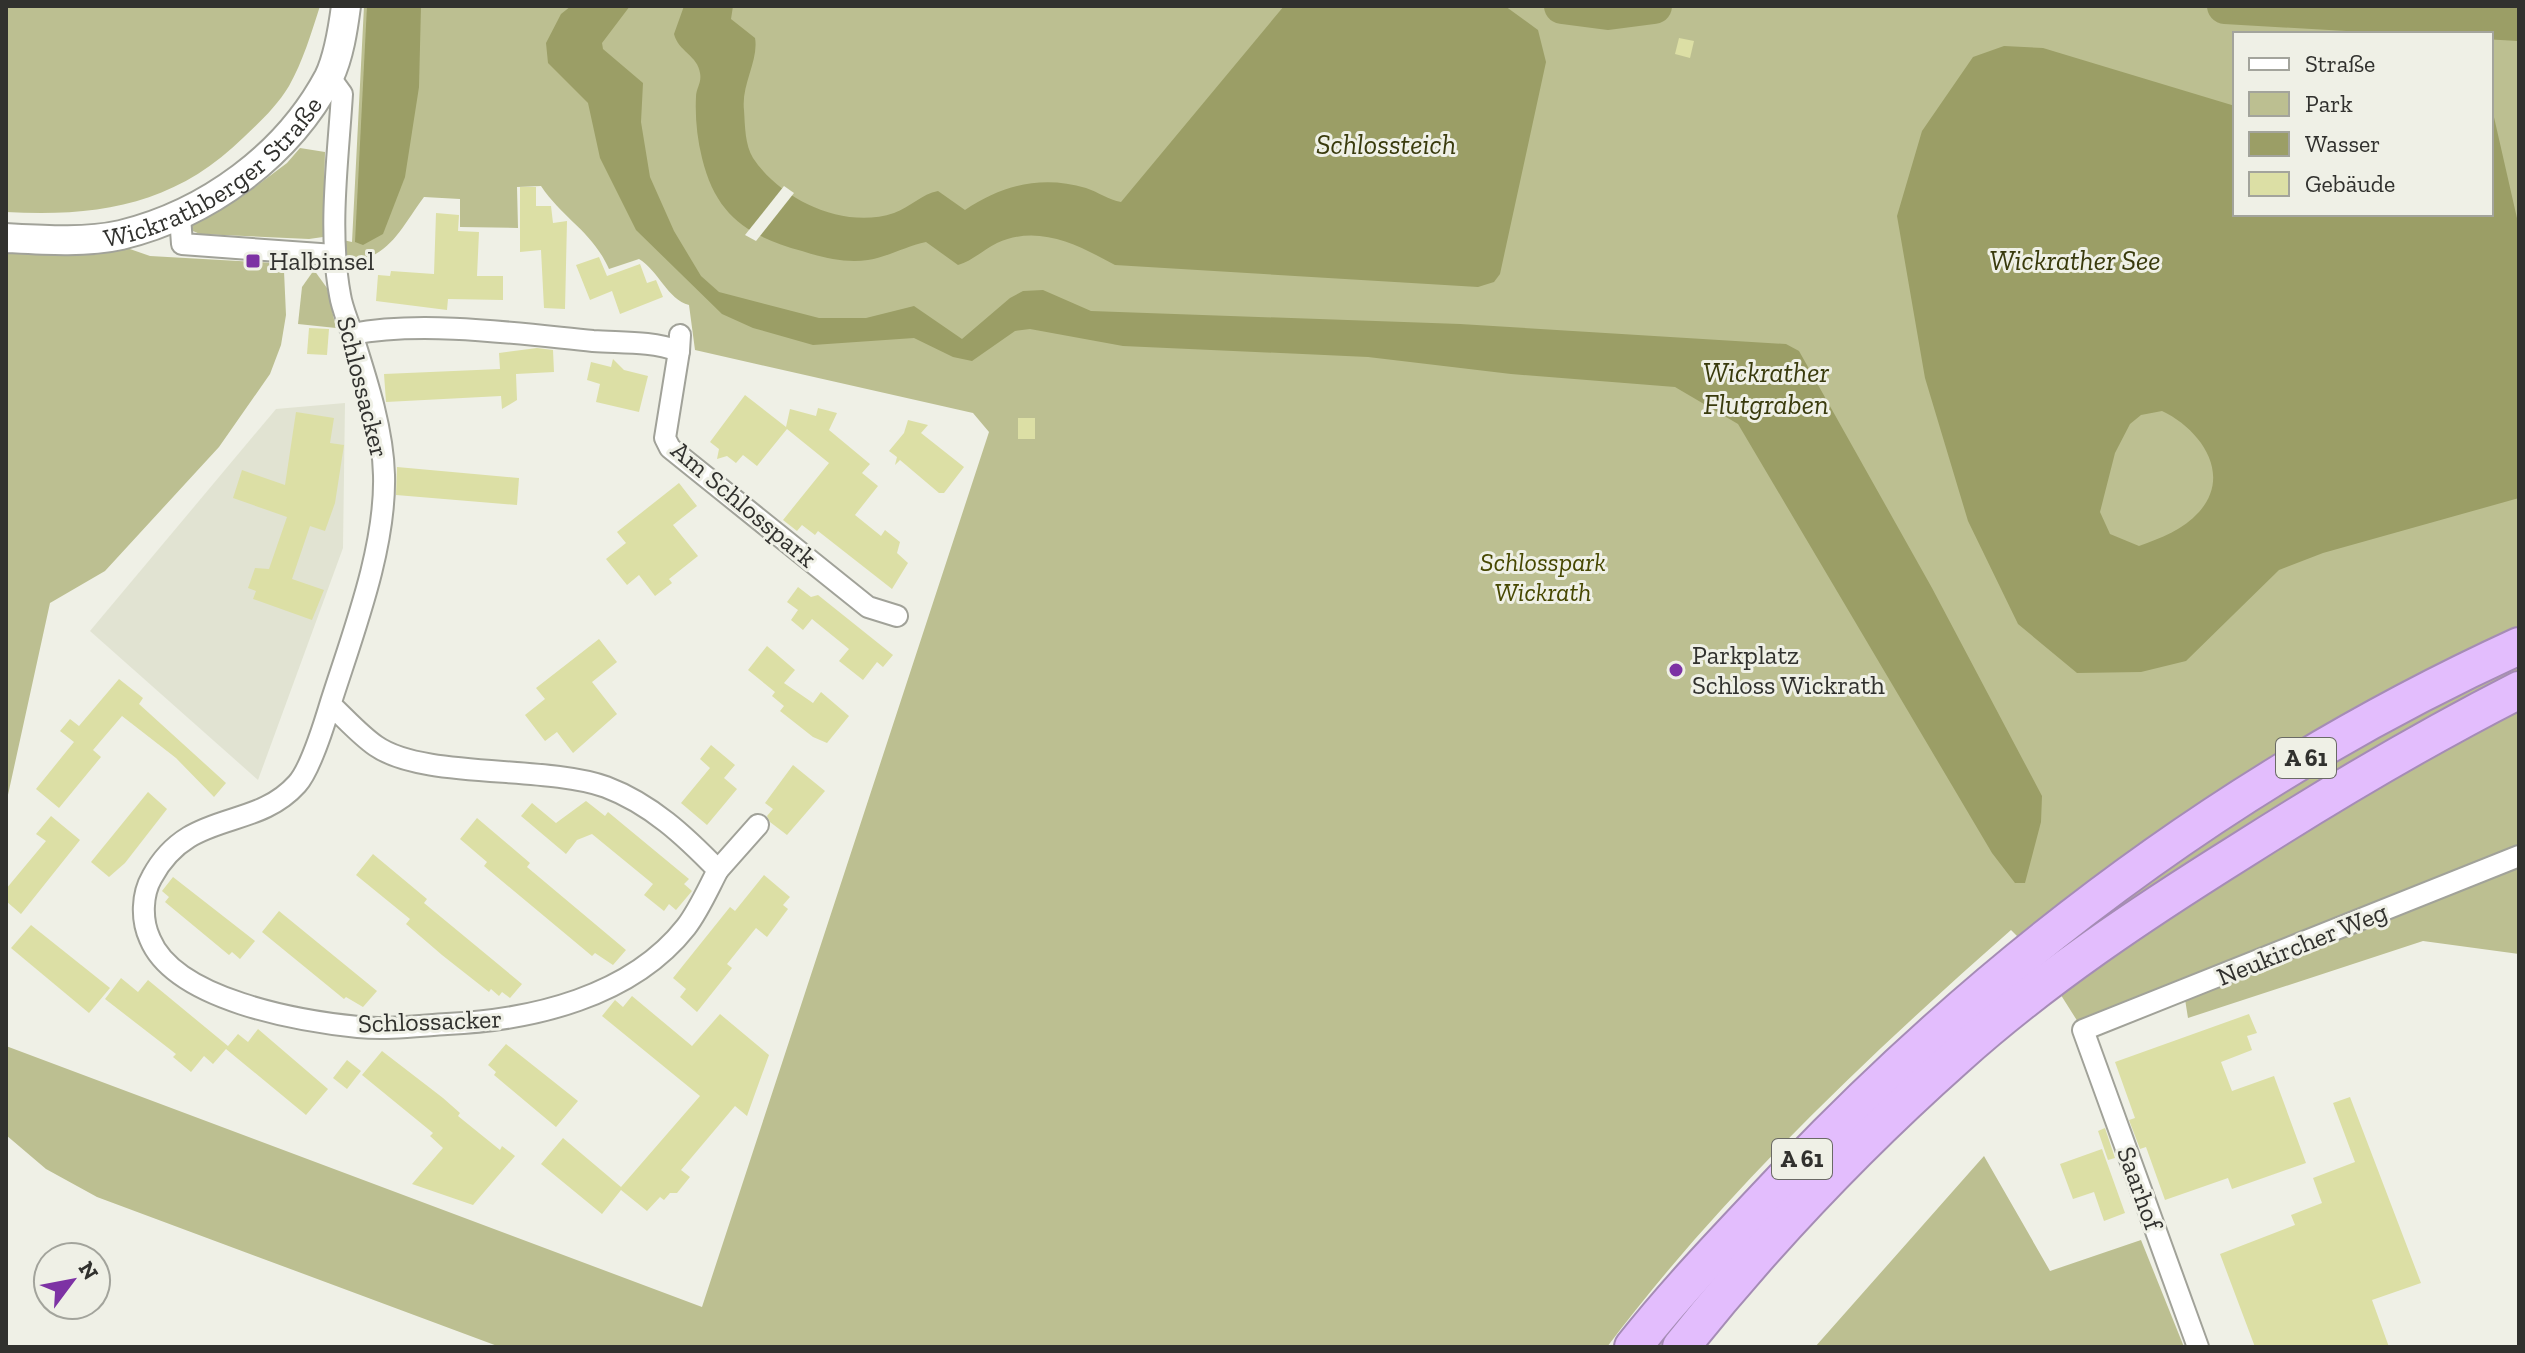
<svg xmlns="http://www.w3.org/2000/svg" width="2525" height="1353" font-family="'Zilla Slab',serif">
  <style>
    .built { fill: #e1e3d2 }
    .green { fill: #bcbf91; fill-rule: evenodd }
    .water { fill: #9b9e66; fill-rule: evenodd }
    .pier { fill: #eff0e6 }
    .lines { fill: none; stroke-linecap: round; stroke-linejoin: round }
    .river { stroke: #9b9e66; stroke-width: 36 }
    .building { fill: #dcdfa5 }
    .street-casing { stroke: #a1a299; stroke-width: 24 }
    .secondary-casing { stroke: #a1a299; stroke-width: 32 }
    .highway-casing { stroke: #a58cb5; stroke-width: 40 }
    .street { stroke: #fff; stroke-width: 20 }
    .secondary { stroke: #fff; stroke-width: 28 }
    .highway { stroke: #e3bdfd; stroke-width: 36 }
    .poi-dot { fill: #7d32a4; stroke: #eff0e6; stroke-width: 3 }
    .labels { text-anchor: middle; stroke-width: 6; stroke-linejoin: round; paint-order: stroke }
    .shield { fill: #eff0e6; stroke: #6a6a65; stroke-width: 2 }
    .shield-label { font-size: 24px; font-weight: bold; fill: #31312e }
    .street-label { font-size: 26px; fill: #31312e; stroke: #eff0e6 }
    .poi-label { font-size: 26px; fill: #31312e; stroke: #eff0e6; text-anchor: start }
    .park-label { font-size: 26px; font-style: italic; fill: #464700; stroke: #eff0e6 }
    .water-label { font-size: 28px; font-style: italic; fill: #393a0c; stroke: #eff0e6 }
  </style>
  <rect width="100%" height="100%" fill="#eff0e6"/>
  <path class="built" d="M345,403l-2,145 -85,232 -168,-149 186,-222z"/>
  <g class="green">
    <path d="M6,6h314c-9,28 -17,55 -31,80 -12,20 -29,36 -45,51 -69,68 -145,80 -238,75z"/>
    <path d="M364,6h2155v948l-96,-13 -235,77 -4,-25 -101,37 -48,-76 -24,-24c-144,127 -288,263 -404,417h-1107l-403,-150 -51,-28 -40,-34v-89l696,261 287,-875 -16,-19 -278,-63 -6,-45c-21,-5 -31,-35 -50,-46l-30,10c-17,-38 -45,-49 -68,-83l-24,1 1,41 -58,-1v-28l-36,-2c-24,32 -36,65 -80,64l-1,-21 9,2zM2235,34h256v180h-256z"/>
    <path d="M300,148l25,4 -2,85 -14,2 -109,-5 -12,-5 2,-5 53,-28 44,-33z"/>
    <path d="M127,248l23,8 125,7 9,8 2,44 -5,30 -11,29 -51,73 -114,124 -55,32 -44,201v-554z"/>
    <path d="M314,270l13,18 9,40 -38,-4 4,-37z"/>
    <path d="M1984,1156l66,115 91,-31 43,107h-369z"/>
  </g>
  <g class="water">
    <path d="M367,6h54l-2,81 -14,90 -22,57 -20,11 -8,-3z"/>
    <path d="M571,6h59l-28,37 1,6 40,34 -2,39 9,55 24,54 27,45 18,16 100,26h47l48,-12 48,33 48,-41 13,-7 20,-1 48,21 369,13 326,20 13,7 133,237 110,208 -1,26 -16,61h-10l-23,-30 -254,-429 -63,-37 -164,-13 -143,-17 -245,-11 -93,-17 -15,2 -43,30 -19,-4 -39,-19 -101,7 -60,-17 -31,-14 -86,-84 -36,-72 -12,-55 -40,-40 -2,-20 15,-29z"/>
    <path d="M684,6h49l-2,13 24,19c4,22 -14,47 -11,72 1,16 1,35 9,48 28,42 91,72 141,55 16,-6 28,-19 44,-22l27,19c37,-25 77,-35 121,-22 12,4 23,12 35,14l163,-196h221l33,24 8,32 -46,212 -6,8 -16,5 -363,-22c-37,-20 -76,-41 -118,-22 -14,7 -25,18 -39,22l-32,-23c-20,4 -38,15 -58,18 -23,3 -44,-2 -66,-9 -54,-15 -86,-35 -100,-93 -5,-20 -7,-41 -6,-61 0,-9 6,-14 4,-24 -2,-17 -22,-22 -26,-39z"/>
    <path d="M2004,46l39,2 192,58v108h256v-110l28,123v271l-196,55 -44,17 -93,91 -45,11 -64,1 -59,-49 -50,-103 -43,-143 -28,-162 25,-85 51,-74zM2162,411c38,18 71,63 37,101 -16,18 -38,26 -60,34l-29,-12 -10,-22 15,-59 15,-29 11,-9z"/>
  </g>
  <path class="pier" d="M784,186l10,7 -38,48 -11,-6z"/>
  <g class="lines">
    <g class="river">
      <path d="M1562,6l46,6 46,-6"/>
      <path d="M2225,6l294,17"/>
    </g>
  </g>
  <g class="building">
    <path d="M1679,38l15,3 -4,17 -15,-4z"/>
    <path d="M520,187h16v19h15l2,17 14,-2 -2,88 -21,-1 -3,-58 -21,2z"/>
    <path d="M436,213l23,2 -1,16 21,1 -2,44h26v24l-55,-1 -1,11 -71,-9 2,-26 12,1 1,-5 43,3z"/>
    <path d="M599,257l8,19 33,-12 7,19 9,-3 7,17 -43,17 -8,-23 -22,9 -14,-35z"/>
    <path d="M309,328l20,1 -2,26 -20,-1z"/>
    <path d="M537,348l16,2 1,22 -38,2 1,26 -15,9 -1,-13 -115,6 -2,-28 116,-5 -1,-16z"/>
    <path d="M613,359l11,11 24,6 -9,36 -43,-10 4,-18 -13,-4 4,-18 20,5z"/>
    <path d="M745,395l41,32 4,-18 26,7 2,-8 19,5 -8,17 41,34 -8,9 16,13 -23,29 26,21 4,-6 15,12 -3,11 11,10 -16,26 -74,-58 -3,4 -13,-10 -5,6 -14,-11 46,-57 -42,-34 -30,37 -14,-11 -7,8 -9,-7 -10,3 2,-10 -9,-7z"/>
    <path d="M296,412l38,6 -4,25 14,2 -9,58 -10,28 -15,-5 -18,53 32,11 -12,30 -59,-21 3,-8 -8,-3 7,-20 14,1 18,-52 -54,-19 9,-28 43,15z"/>
    <rect x="1018" y="418" width="17" height="21"/>
    <path d="M908,420l20,5 -7,8 43,34 -20,26h-5l-39,-33 -5,5 2,-8 -8,-6 15,-18z"/>
    <path d="M397,467l122,11 -2,27 -121,-10z"/>
    <path d="M679,483l18,23 -24,19 25,31 -29,23 3,4 -17,13 -16,-21 -12,10 -21,-26 20,-16 -9,-11z"/>
    <path d="M798,587l13,10 7,-2 75,60 -10,12 -6,-5 -14,18 -24,-19 10,-12 -37,-30 -9,11 -12,-10 7,-10 -11,-8z"/>
    <path d="M599,639l18,23 -25,20 25,32 -44,39 -16,-21 -12,9 -20,-26 20,-16 -9,-11z"/>
    <path d="M767,646l28,24 -11,13 29,20 8,-11 28,24 -22,27 -14,-6 -33,-26 4,-5 -12,-10 3,-4 -27,-22z"/>
    <path d="M119,679l24,19 -4,6 87,79 -12,14 -38,-39 -54,-42 -29,34 8,7 -42,51 -23,-19 38,-47 -14,-11 10,-12 9,7z"/>
    <path d="M711,745l24,20 -11,13 13,11 -30,36 -26,-22 29,-35 -10,-9z"/>
    <path d="M793,765l32,26 -38,44 -17,-13 -3,-6 6,-7 -8,-6z"/>
    <path d="M148,792l19,17 -42,54 -16,14 -18,-15z"/>
    <path d="M586,801l19,15 3,-4 81,67 -5,5 8,7 -16,19 -7,-6 -5,7 -20,-16 9,-11 -61,-50 -15,6 -11,14 -45,-38 11,-13 24,20z"/>
    <path d="M51,816l29,24 -59,74 -15,-13v-12l40,-48 -10,-7z"/>
    <path d="M477,818l53,45 -3,4 99,83 -13,15 -18,-12 -3,3 -108,-90 3,-4 -27,-23z"/>
    <path d="M373,854l54,45 -3,4 98,81 -12,14 -8,-6 -3,4 -8,-7 -2,3 -47,-37 -36,-31 4,-5 -54,-44z"/>
    <path d="M764,875l26,22 -7,8 5,4 -21,28 -11,-9 -29,36 5,4 -35,44 -17,-15 6,-8 -13,-11 57,-71 5,4z"/>
    <path d="M173,877l82,64 -15,18 -8,-7 -3,3 -64,-53 4,-5 -7,-6z"/>
    <path d="M279,911l98,80 -14,16 -17,-10 -2,2 -82,-67z"/>
    <path d="M31,925l79,63 -21,25 -78,-65z"/>
    <path d="M121,978l17,14 10,-12 80,66 10,-12 10,8 10,-13 70,60 -22,26 -80,-66 -13,15 -9,-8 -13,16 -18,-15 3,-3 -71,-55z"/>
    <path d="M632,996l60,50 28,-32 49,41 -22,61 -12,-10 -54,64 9,7 -13,16h-7l-6,7 -4,-3 -13,14 -26,-21 -19,24 -61,-50 22,-26 58,49 79,-91 -98,-80 13,-16 8,7z"/>
    <path d="M2249,1014l8,19 -10,3 5,14 -31,12 11,29 42,-15 32,87 -74,26 -4,-11 -63,22 -19,-53 -6,2 -11,-29 6,-2 -20,-56z"/>
    <path d="M506,1044l72,57 -22,26 -62,-52 2,-3 -8,-7z"/>
    <path d="M382,1051l61,47 17,15 -2,3 42,34 2,-4 13,10 -42,49 -61,-21 31,-36 -13,-12 3,-3 -71,-58z"/>
    <path d="M347,1060l14,11 -14,18 -14,-11z"/>
    <path d="M2350,1097l71,186 -49,17 17,47h-134l-35,-93 75,-29 -4,-10 31,-12 -9,-25 42,-16 -22,-59z"/>
    <path d="M2105,1128l10,30 -7,2 -10,-29z"/>
    <path d="M2102,1149l23,64 -21,8 -10,-29 -21,7 -13,-35z"/>
  </g>
  <g class="lines">
    <g class="street-casing">
      <g id="street">
        <path d="M329,76l13,18c-4,65 -14,136 -2,201 2,13 8,26 12,39 14,44 31,95 32,141 2,73 -31,158 -53,227 -6,20 -21,68 -34,82 -43,48 -108,24 -145,93 -10,17 -11,43 -2,62 25,61 149,82 208,88 29,3 59,-1 89,-3 85,-4 184,-27 239,-97 13,-17 22,-38 32,-57 -33,-34 -67,-66 -112,-83 -61,-22 -183,-8 -230,-41 -16,-11 -31,-28 -45,-41"/>
        <path d="M180,216l2,28 152,11"/>
        <path d="M352,334c71,-14 169,0 241,7 31,2 57,0 86,10l1,-16"/>
        <path d="M679,351l-14,87 5,10 198,159 29,9"/>
        <path d="M718,870l40,-45"/>
        <path d="M2198,1347l-115,-317 436,-174"/>
      </g>
    </g>
    <g class="secondary-casing">
      <g id="secondary">
        <path id="s1" d="M6,238c37,2 79,5 115,-3 86,-21 166,-79 208,-158 10,-21 14,-48 17,-71"/>
      </g>
    </g>
    <g class="highway-casing">
      <g id="highway">
        <path d="M1633,1347c45,-57 96,-110 146,-163 212,-224 458,-409 740,-538"/>
        <path d="M1681,1347c83,-104 176,-202 275,-290 88,-79 186,-144 285,-206 91,-58 182,-112 278,-161"/>
      </g>
    </g>
    <use href="#street" class="street"/>
    <use href="#secondary" class="secondary"/>
    <use href="#highway" class="highway"/>
  </g>
  <g class="poi-dot">
    <rect x="245" y="253" width="16" height="16" rx="4"/>
    <circle cx="1676" cy="670" r="8"/>
  </g>
  <g class="labels">
    <g class="shield">
      <rect x="2276" y="738" width="60" height="40" rx="6"/>
      <rect x="1772" y="1139" width="60" height="40" rx="6"/>
    </g>
    <g class="shield-label">
      <text x="2306" y="766">A 61</text>
      <text x="1802" y="1167">A 61</text>
    </g>
    <g class="street-label">
      <text dy="9" stroke="none"><textPath href="#s1" startOffset="228">Wickrathberger Straße</textPath></text>
      <text transform="translate(363 387) rotate(76)" y="9">Schlossacker</text>
      <text transform="translate(744 504) rotate(40)" y="9">Am Schlosspark</text>
      <text transform="translate(2302 944) rotate(-22)" y="9">Neukircher Weg</text>
      <text transform="translate(430 1021) rotate(-2)" y="9">Schlossacker</text>
      <text transform="translate(2140 1188) rotate(70)" y="9">Saarhof</text>
    </g>
    <g class="poi-label">
      <text x="269" y="270">Halbinsel</text>
      <text x="1692" y="664">Parkplatz<tspan x="1692" dy="30">Schloss Wickrath</tspan></text>
    </g>
    <g class="park-label">
      <text x="1543" y="571">Schlosspark<tspan x="1543" dy="30">Wickrath</tspan></text>
    </g>
    <g class="water-label">
      <text x="1386" y="154">Schlossteich</text>
      <text x="2075" y="270">Wickrather See</text>
      <text x="1766" y="382">Wickrather<tspan x="1766" dy="32">Flutgraben</tspan></text>
    </g>
  </g>
  <rect width="2525" height="1353" fill="none" stroke="#31312e" stroke-width="16"/>
  <rect x="2233" y="32" width="260" height="184" fill="#eff0e6" stroke="#a3a49c" stroke-width="2"/>
  <rect x="2249" y="58" width="40" height="12" fill="#ffffff" stroke="#a3a49c" stroke-width="2"/>
  <text x="2305" y="72" font-size="24" fill="#31312e">Straße</text>
  <rect x="2249" y="92" width="40" height="24" fill="#bcbf91" stroke="#a3a49c" stroke-width="2"/>
  <text x="2305" y="112" font-size="24" fill="#31312e">Park</text>
  <rect x="2249" y="132" width="40" height="24" fill="#9b9e66" stroke="#a3a49c" stroke-width="2"/>
  <text x="2305" y="152" font-size="24" fill="#31312e">Wasser</text>
  <rect x="2249" y="172" width="40" height="24" fill="#dcdfa5" stroke="#a3a49c" stroke-width="2"/>
  <text x="2305" y="192" font-size="24" fill="#31312e">Gebäude</text>
  <g transform="translate(72 1281) rotate(58)"><circle r="38" fill="#eff0e6" stroke="#a3a49c" stroke-width="2"/>
  <path d="M0-6L14 30L0 20L-14 30Z" fill="#7d32a4"/>
  <text y="-12" font-size="22" font-weight="bold" text-anchor="middle" fill="#31312e">N</text>
  </g>
</svg>
